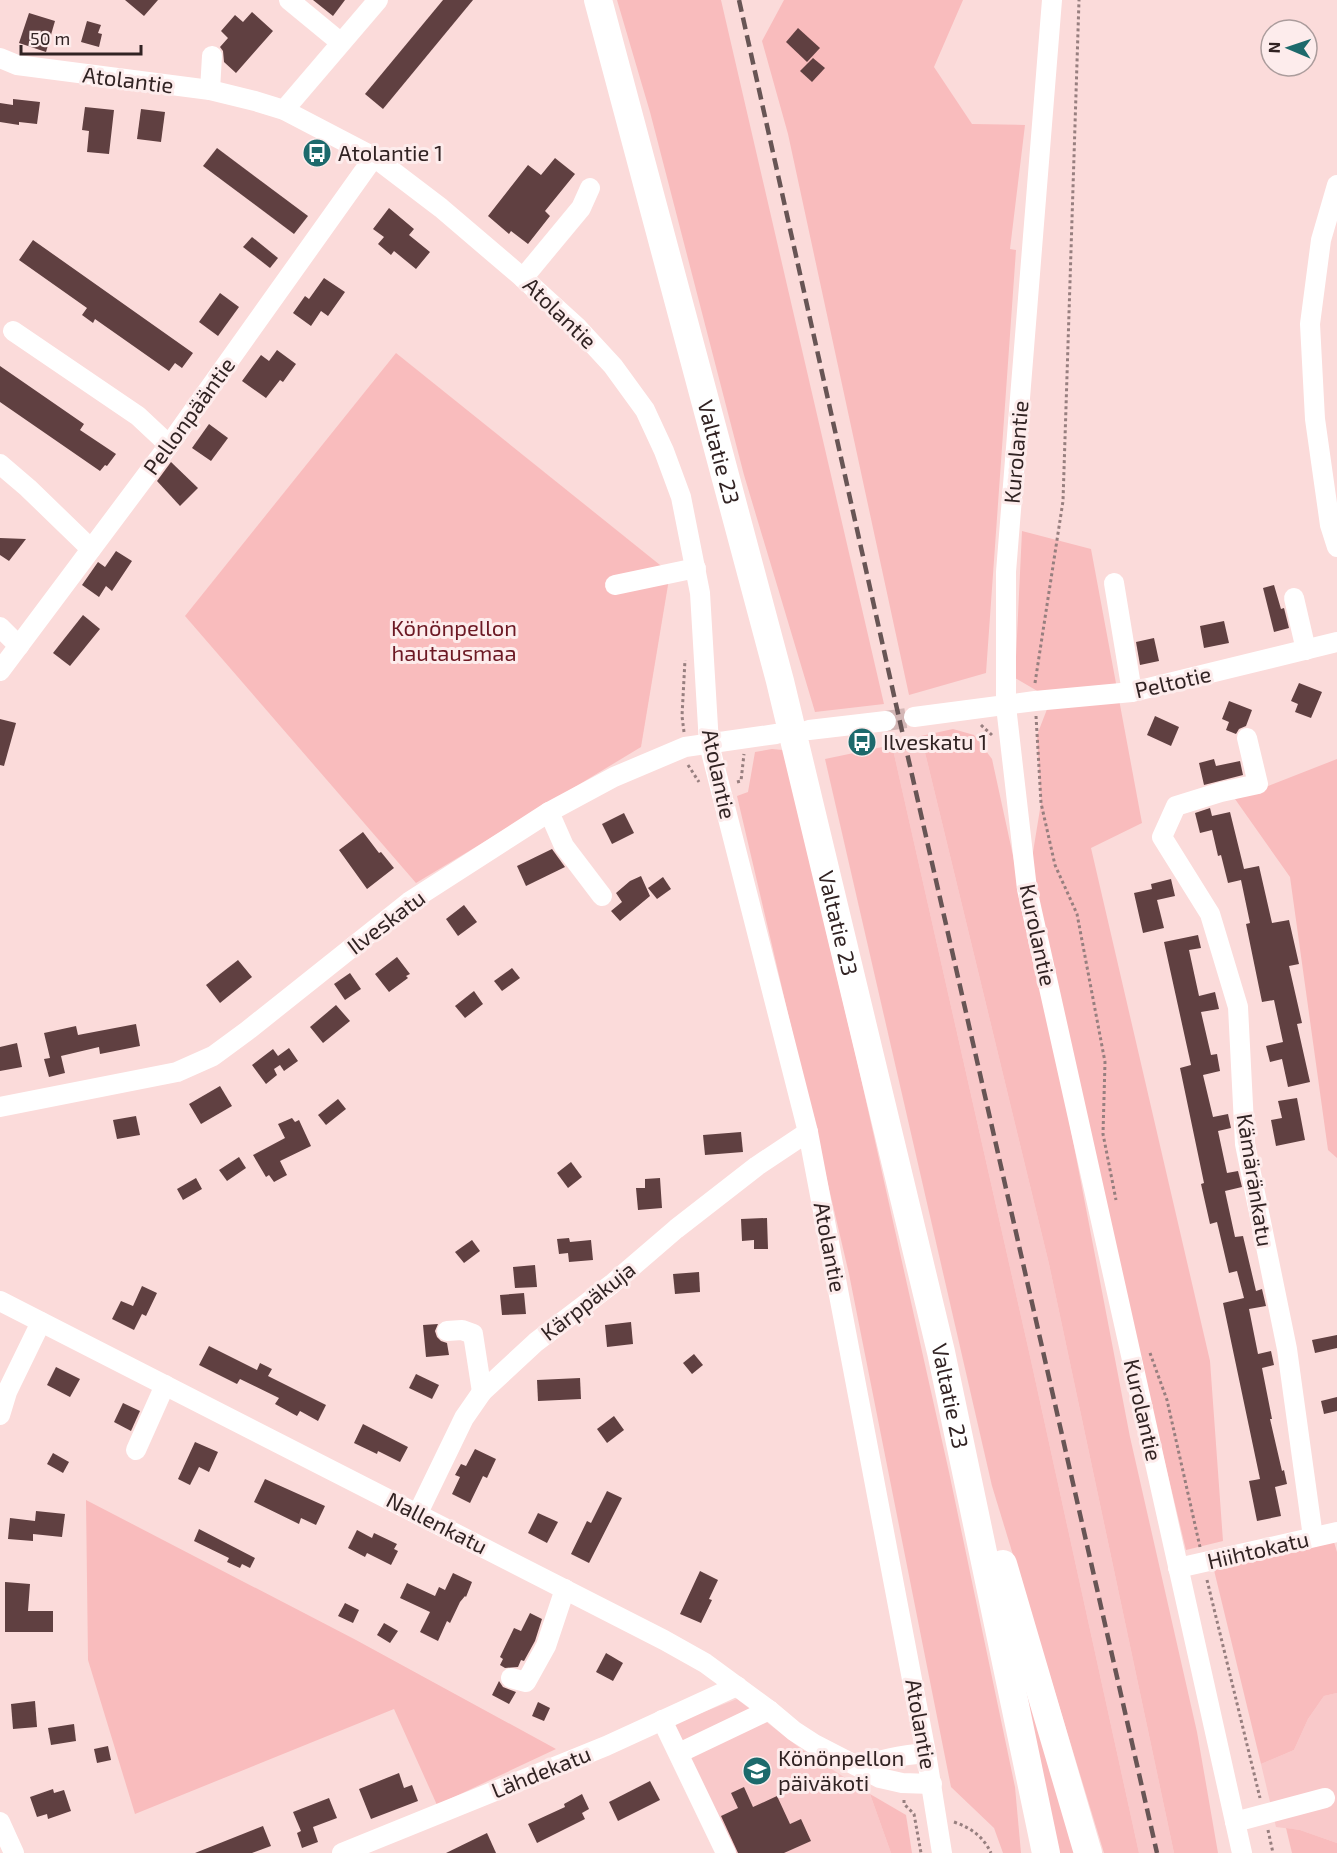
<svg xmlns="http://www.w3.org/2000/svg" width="1337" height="1853" font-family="'Exo 2',sans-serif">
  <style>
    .built { fill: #f9c9ca }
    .green { fill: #f9bcbd }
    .building { fill: #604041 }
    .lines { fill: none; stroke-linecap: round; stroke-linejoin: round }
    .minor-tunnel { stroke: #d3b6b5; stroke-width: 20; stroke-dasharray: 20 10; stroke-linecap: butt }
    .path { stroke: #977f7f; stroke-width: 3; stroke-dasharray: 3 3; stroke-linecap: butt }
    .minor { stroke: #fff; stroke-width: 20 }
    .highway { stroke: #fff; stroke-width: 28 }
    .rail { stroke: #685555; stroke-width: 4.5; stroke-dasharray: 12 6; stroke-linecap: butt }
    .labels { text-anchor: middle; stroke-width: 6; stroke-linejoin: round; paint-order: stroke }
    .street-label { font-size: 22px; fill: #312323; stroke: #fdecec }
    .poi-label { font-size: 22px; fill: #312323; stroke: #fdecec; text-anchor: start }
    .park-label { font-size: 22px; fill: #6c1924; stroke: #fdecec }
  </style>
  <rect width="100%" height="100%" fill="#fbdbda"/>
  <g class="built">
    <path d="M921,736l128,528 125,589h-35l-109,-497 -138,-611z"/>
    <path d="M1337,1693v150l-37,-13 -24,-3 -15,-63 33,-14 14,-31 16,-23z"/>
    <path d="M737,1699l64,50 69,45 21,59h-175l-56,-124z"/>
  </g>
  <g class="green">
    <path d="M617,0h104l163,704 -69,8 -71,-237 -94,-363z"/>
    <path d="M784,0h179l-29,67 38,57 53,1 -15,124 6,1 -30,423 -77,22 -121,-561 -26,-93z"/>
    <path d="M396,353l274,220 -29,174 -225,136 -231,-267z"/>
    <path d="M1022,531l69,18 51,274 -51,25 119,513 13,180 -37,9 -159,-661 14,-86 -4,-68 14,-36 -36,-21z"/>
    <path d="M953,729l21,6 18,24 66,304 72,374 67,295 21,121h-44l-125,-589 -128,-528z"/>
    <path d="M892,745l138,611 109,497h-35l-112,-367 -167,-727z"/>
    <path d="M772,749l11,1 75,315 91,407 66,315 6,66h-18l-9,-25 -43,-41 -102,-513 -112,-478 11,-4 7,-40z"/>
    <path d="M1337,759v399l-9,-8 -38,-273 -55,-78z"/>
    <path d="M86,1500l270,140 200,109 -119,56 -43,-96 -259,105 -47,-154z"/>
    <path d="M1334,1542l3,10v141l-13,3 -16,23 -14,31 -33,14 -48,-198z"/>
    <path d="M1004,1598l74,255h-21z"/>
    <path d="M870,1794l36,21 6,38h-21z"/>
    <path d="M1286,1828l14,2 37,13v10h-45z"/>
  </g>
  <g class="building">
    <path d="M125,0h33l-14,16z"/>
    <path d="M313,0h32l-12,16z"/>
    <path d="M443,0h30l-90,109 -18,-15z"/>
    <path d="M252,12l21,19 -37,42 -12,-11 -1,-11 -3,-4 8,-9 -7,-7 14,-16 8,7z"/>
    <path d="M29,13l26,8 -9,31 -27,-9z"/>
    <path d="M87,21l14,4 -3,8 4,1 -3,13 -18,-5z"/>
    <path d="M798,28l22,20 -13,14 -21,-20z"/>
    <path d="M813,58l12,10 -13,14 -12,-11z"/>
    <path d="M13,99l27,3 -3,22 -18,-2v3l-19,-3v-19l13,2z"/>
    <path d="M85,107l29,3 -5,44 -22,-2 2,-21 -7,-1z"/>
    <path d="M141,109l24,3 -4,30 -24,-3z"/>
    <path d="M217,148l91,68 -14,18 -91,-68z"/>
    <path d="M555,158l20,16 -30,37 5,5 -22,28 -17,-13 -2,3 -21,-18 40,-51 13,10z"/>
    <path d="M389,208l25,21 -5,6 21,17 -14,17 -22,-18 -3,4 -13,-11 6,-7 -11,-8z"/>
    <path d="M252,237l26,21 -8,10 -27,-21z"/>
    <path d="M33,240l160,113 -11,15 -7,-5 -6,8 -74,-52 -2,4 -11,-8 5,-7 -68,-48z"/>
    <path d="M324,278l21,14 -17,24 -7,-5 -10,15 -18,-13 12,-17 4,3z"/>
    <path d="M220,293l19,14 -21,29 -19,-14z"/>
    <path d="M277,350l19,14 -13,18 -3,-2 -14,18 -24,-17 19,-26 8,6z"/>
    <path d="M0,366l84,58 -4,6 36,24 -9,12 -2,-1 -5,6 -100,-69z"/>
    <path d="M209,424l19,14 -17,23 -19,-13z"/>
    <path d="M171,462l27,26 -18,18 -23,-25z"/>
    <path d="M0,538l26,1 -17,22 -9,-6z"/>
    <path d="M116,551l16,10 -20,30 -6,-5 -7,11 -17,-12 16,-23 7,5z"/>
    <path d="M1274,585l7,24 3,-1 5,20 -15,4 -11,-44z"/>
    <path d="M83,615l17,14 -30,37 -17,-13z"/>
    <path d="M1224,621l5,22 -25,5 -4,-22z"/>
    <path d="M1154,638l5,23 -19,4 -4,-23z"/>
    <path d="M1299,683l23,9 -11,26 -16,-6 3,-8 -7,-3z"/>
    <path d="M1229,701l23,9 -6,16 -7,3 -3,5 -10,-4 3,-8 -7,-3z"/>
    <path d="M1155,716l24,11 -8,19 -24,-11z"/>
    <path d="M0,719l16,4 -12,43 -4,-1z"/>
    <path d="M1214,759l2,7 24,-5 3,14 -39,10 -5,-22z"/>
    <path d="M1210,808l2,8 18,-4 14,57 15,-3 13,57 17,-3 10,44 -10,2 13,57 -5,1 13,58 -22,5 -6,-28 -12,3 -4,-16 17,-4 -9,-42 -12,2 -16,-78 4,-1 -9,-43 -13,3 -7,-28 -3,1 -6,-26 -12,3 -5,-20z"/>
    <path d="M624,813l10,20 -22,11 -10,-20z"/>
    <path d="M363,832l16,21 2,-1 13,16 -27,21 -28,-39z"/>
    <path d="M552,849l13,18 -39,19 -9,-20z"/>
    <path d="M641,876l9,20 -30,25 -9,-10 11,-9 -6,-9 14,-12z"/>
    <path d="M663,877l8,12 -14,10 -9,-11z"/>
    <path d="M1171,879l4,17 -18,4 7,28 -21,5 -9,-40 18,-4 -1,-5z"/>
    <path d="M464,905l13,17 -19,14 -12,-17z"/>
    <path d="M1198,935l3,13 -12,2 10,46 16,-4 4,17 -18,3 10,43 6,-1 3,17 -17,4 10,42 15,-3 3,14 -13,3 9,42 11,-2 4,16 -17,4 10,46 8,-1 13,55 6,-2 4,17 -17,3 9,45 13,-3 3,14 -12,3 10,51h-2l12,52 2,-1 3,14 -12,3 6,29 -24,5 -8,-40 11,-2 -37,-176 21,-5 -7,-27 -8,2 -12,-51 -7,2 -9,-40 3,-1 -24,-115 11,-3 -27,-123z"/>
    <path d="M397,957l13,17 -4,2 2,2 -19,14 -14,-18z"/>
    <path d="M238,960l14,17 -32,26 -14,-18z"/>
    <path d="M512,968l8,10 -18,13 -8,-10z"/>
    <path d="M350,973l11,16 -16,11 -11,-16z"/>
    <path d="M474,991l9,13 -18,14 -10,-12z"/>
    <path d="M336,1005l14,16 -27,22 -13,-16z"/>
    <path d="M136,1024l4,22 -40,8 -1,-7 -38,9 4,17 -16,4 -5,-18 6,-1 -6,-25 32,-7 2,9z"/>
    <path d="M17,1043l5,24 -22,4v-24z"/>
    <path d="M289,1048l9,13 -14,10 -4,-6 -6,4 3,6 -11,9 -14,-19 21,-16 5,7z"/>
    <path d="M220,1086l12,20 -31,18 -12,-20z"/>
    <path d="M1297,1098l8,42 -29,6 -5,-26 11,-2 -4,-17z"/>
    <path d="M338,1099l8,10 -20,16 -8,-10z"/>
    <path d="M136,1116l4,19 -23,4 -4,-19z"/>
    <path d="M292,1118l3,4 4,-2 12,26 -31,15 7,14 -13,7 -5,-7 -3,2 -13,-22 32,-17 -7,-14z"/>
    <path d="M741,1132l2,20 -38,3 -2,-20z"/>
    <path d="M239,1157l7,11 -19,13 -8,-11z"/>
    <path d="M571,1162l11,15 -14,11 -11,-15z"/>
    <path d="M196,1178l6,11 -19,11 -6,-11z"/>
    <path d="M660,1178l2,30 -24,2 -2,-22h9v-9z"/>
    <path d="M767,1218l1,31h-14v-9l-12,1 -1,-22z"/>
    <path d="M569,1238l1,4 21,-2 2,20 -24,2 -1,-9 -9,1 -2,-15z"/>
    <path d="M472,1240l8,11 -16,12 -9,-11z"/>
    <path d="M535,1265l2,22 -22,1 -2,-21z"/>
    <path d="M699,1272l1,20 -25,2 -2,-20z"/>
    <path d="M142,1286l15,7 -11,23 -4,-2 -8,16 -22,-11 9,-18 12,5z"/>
    <path d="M524,1293l2,21 -24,1 -2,-20z"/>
    <path d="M631,1322l2,22 -26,3 -2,-22z"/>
    <path d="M438,1324l-3,7 2,6 4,4 6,2 2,12 -23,2 -3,-32z"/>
    <path d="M1337,1335v13l-22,5 -3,-13z"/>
    <path d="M209,1346l48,24 3,-7 12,6 -4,7 58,29 -8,16 -18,-10 -3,5 -22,-12 4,-6 -39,-19 -3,5 -38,-19z"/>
    <path d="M694,1354l9,11 -11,9 -9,-11z"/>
    <path d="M56,1367l24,12 -10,18 -23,-12z"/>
    <path d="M416,1374l23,11 -7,14 -23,-11z"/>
    <path d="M580,1378l1,21 -43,2 -1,-21z"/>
    <path d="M1337,1397v14l-13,3 -3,-13z"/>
    <path d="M123,1403l17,8 -9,20 -17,-9z"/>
    <path d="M614,1416l10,14 -17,13 -10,-14z"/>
    <path d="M363,1424l45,23 -8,15 -22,-11 -1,3 -23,-11z"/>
    <path d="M195,1442l23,10 -9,20 -10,-5 -9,18 -12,-6z"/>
    <path d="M475,1449l21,10 -9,19 -4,-2 -13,27 -18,-9 8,-17 -5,-2 6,-11 5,2z"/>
    <path d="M53,1453l16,9 -6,11 -16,-9z"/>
    <path d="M265,1479l60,27 -9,19 -15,-7 -2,6 -45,-22z"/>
    <path d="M607,1491l15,7 -33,65 -18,-9 16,-33 4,2z"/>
    <path d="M36,1511l29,3 -3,23 -29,-3v7l-25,-2 2,-21 25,3z"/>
    <path d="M538,1513l20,9 -11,21 -19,-10z"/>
    <path d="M199,1529l56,29 -5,10 -8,-4 -2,4 -13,-6 2,-4 -35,-17z"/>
    <path d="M357,1530l15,8 2,-5 23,11 -3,5 4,2 -7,14 -24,-12 -2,4 -17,-9z"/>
    <path d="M700,1571l18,9 -9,19 3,1 -11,23 -21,-9z"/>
    <path d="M453,1573l19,9 -6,15 -1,-1 -5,6 -10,21 -3,-2 -9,20 -18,-9 10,-20 -30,-14 7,-15 28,13 4,-9 6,3z"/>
    <path d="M5,1582l25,2 -2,27h25v21h-48z"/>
    <path d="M345,1603l14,7 -6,13 -15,-7z"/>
    <path d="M530,1613l12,6 -7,22 -11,20 -3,-1 -3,7 -13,1 -5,-3 3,-6 -3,-2 14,-29 7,3z"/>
    <path d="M384,1623l14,8 -8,12 -13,-8z"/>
    <path d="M606,1653l17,10 -10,18 -17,-9z"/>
    <path d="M499,1681l4,6 13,5 -7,12 -17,-9z"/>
    <path d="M35,1701l2,26 -24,2 -2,-25z"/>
    <path d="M538,1702l12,6 -6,13 -12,-5z"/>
    <path d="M74,1724l2,17 -25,4 -3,-17z"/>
    <path d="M108,1746l3,14 -14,3 -3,-14z"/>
    <path d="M399,1773l5,15 8,-3 6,16 -47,18 -12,-30z"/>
    <path d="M650,1781l10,19 -42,21 -9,-19z"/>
    <path d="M744,1787l9,20 24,-11 13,28 11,-5 10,22 -27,12h-46l-17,-37 17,-8 -7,-15z"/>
    <path d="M53,1789l1,4 10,-3 7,21 -23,8 -1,-5 -10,3 -7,-20z"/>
    <path d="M582,1794l7,15 -7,4 3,6 -48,24 -9,-19 37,-17 -1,-3z"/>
    <path d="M329,1798l8,20 -24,9 5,15 -16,6 -5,-15 4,-2 -8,-19z"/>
    <path d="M263,1826l8,20 -19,7h-57z"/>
    <path d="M487,1833l9,20h-50z"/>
  </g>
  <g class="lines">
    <path class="minor-tunnel" d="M886,721l28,-4"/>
    <g class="path">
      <path d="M1035,683l28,-182 16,-501"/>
      <path d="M1036,716l5,87 14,62 22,49 28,148 -2,72 13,66"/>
      <path d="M981,725l11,10"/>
      <path d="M684,732l-2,-16 3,-56"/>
      <path d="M688,765l11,17"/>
      <path d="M737,782l4,-1 3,-27"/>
      <path d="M1150,1353l17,47 33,147"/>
      <path d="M1207,1580l53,218"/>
      <path d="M904,1800v4l10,10 7,39"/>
      <path d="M954,1822c17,6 29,14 37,31"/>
      <path d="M1268,1830l5,23"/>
    </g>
    <g class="minor">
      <path d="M289,0l51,42"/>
      <path d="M1052,0l-46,572v134l21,183 215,964"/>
      <path d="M0,58l17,7 193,25 45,11 29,9 90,47 67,51 82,70 55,50 35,38 32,44 19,41 17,46 19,96 9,151 99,388 118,621 16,100"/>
      <path d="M210,90l2,-34"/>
      <path d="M284,110l94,-110"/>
      <path d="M1337,185l-16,55 -11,84 5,95 15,106 7,22"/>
      <path d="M523,278l58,-70 9,-20"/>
      <path d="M13,331l125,85 31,29"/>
      <path d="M0,464l28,24 63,61"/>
      <path d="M1114,583l18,109"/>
      <path d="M615,585l81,-17"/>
      <path d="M1294,598l12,52"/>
      <path d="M0,627l19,19"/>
      <path d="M0,671l169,-226 205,-288"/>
      <path d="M914,717l121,-16 97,-9 205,-50"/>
      <path d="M809,730l77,-9"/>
      <path d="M1247,738l11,46 -37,8 -45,14 -14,31 48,77 28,93 7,137 42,205 26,188"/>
      <path d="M549,812l15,34 38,50"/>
      <path d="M0,1107l177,-35 36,-16 34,-25 162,-129 140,-90 65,-35 71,-30 91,-13"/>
      <path d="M0,1301l664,339 41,23 64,47 25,21 20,13 66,34 22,5 30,1"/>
      <path d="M447,1331l15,-1 11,4 9,58"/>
      <path d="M0,1415l7,-23 34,-70"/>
      <path d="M136,1450l29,-65"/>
      <path d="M418,1513l46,-95 18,-26 54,-50 76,-58 64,-55 81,-63 51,-34"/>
      <path d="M1178,1568l159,-36"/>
      <path d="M511,1678l15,4 20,-36 19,-57"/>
      <path d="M662,1720l64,133"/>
      <path d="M679,1753l90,-43"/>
      <path d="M861,1767c22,-9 42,-12 65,-14"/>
      <path d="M0,1822l14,31"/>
      <path d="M1235,1822l90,-24"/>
      <path d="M342,1853l264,-107 131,-60"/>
    </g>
    <g class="highway">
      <path id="s1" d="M598,0l182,681 161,671 105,501"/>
      <path d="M1003,1564l85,289"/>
    </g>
    <path class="rail" d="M739,0l156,700 262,1153"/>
  </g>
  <defs>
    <g id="bus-disc" transform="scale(1.5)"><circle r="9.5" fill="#1d6a6c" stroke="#fdecec"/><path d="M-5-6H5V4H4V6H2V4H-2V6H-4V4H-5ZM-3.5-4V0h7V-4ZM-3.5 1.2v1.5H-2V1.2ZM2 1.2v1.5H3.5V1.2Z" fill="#fff"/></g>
    <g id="school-disc" transform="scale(1.5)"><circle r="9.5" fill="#1d6a6c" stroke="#fdecec"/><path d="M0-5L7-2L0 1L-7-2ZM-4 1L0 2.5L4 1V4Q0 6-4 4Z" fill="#fff"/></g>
  </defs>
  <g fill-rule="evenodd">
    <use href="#bus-disc" x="317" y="153"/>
    <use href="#bus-disc" x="862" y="742"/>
    <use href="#school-disc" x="757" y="1771"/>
  </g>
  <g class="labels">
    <g class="street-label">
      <text transform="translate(128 80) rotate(7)" y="8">Atolantie</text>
      <text transform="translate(560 313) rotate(44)" y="8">Atolantie</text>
      <text transform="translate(189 416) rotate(-54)" y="8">Pellonpääntie</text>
      <text dy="8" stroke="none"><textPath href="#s1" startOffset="468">Valtatie 23</textPath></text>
      <text transform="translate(1016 452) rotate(-85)" y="8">Kurolantie</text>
      <text transform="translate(1173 682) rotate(-13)" y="8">Peltotie</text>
      <text transform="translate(719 774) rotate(78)" y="8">Atolantie</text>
      <text transform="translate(386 922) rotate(-37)" y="8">Ilveskatu</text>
      <text dy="8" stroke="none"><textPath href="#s1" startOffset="954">Valtatie 23</textPath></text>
      <text transform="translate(1038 935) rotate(78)" y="8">Kurolantie</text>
      <text transform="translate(1255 1180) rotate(81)" y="8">Kämäränkatu</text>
      <text transform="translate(830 1247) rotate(79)" y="8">Atolantie</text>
      <text transform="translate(588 1301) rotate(-38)" y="8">Kärppäkuja</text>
      <text dy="8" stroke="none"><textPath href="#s1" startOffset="1440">Valtatie 23</textPath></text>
      <text transform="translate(1143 1410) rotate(77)" y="8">Kurolantie</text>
      <text transform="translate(437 1523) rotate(27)" y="8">Nallenkatu</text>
      <text transform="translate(1258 1550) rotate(-13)" y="8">Hiihtokatu</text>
      <text transform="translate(921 1724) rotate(80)" y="8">Atolantie</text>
      <text transform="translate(541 1772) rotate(-22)" y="8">Lähdekatu</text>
    </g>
    <g class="poi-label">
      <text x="338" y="161">Atolantie 1</text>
      <text x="883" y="750">Ilveskatu 1</text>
      <text x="778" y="1766">Könönpellon<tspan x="778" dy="25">päiväkoti</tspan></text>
    </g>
    <g class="park-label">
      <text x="454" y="636">Könönpellon<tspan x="454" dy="25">hautausmaa</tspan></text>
    </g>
  </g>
  <g transform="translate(1289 48) rotate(272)"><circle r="28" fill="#fdecec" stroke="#ab9c9c" stroke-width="1.5"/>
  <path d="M0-4.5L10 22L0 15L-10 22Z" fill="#1d6a6c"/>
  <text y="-9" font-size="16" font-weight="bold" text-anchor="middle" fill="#312323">N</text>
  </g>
  <path d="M21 45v9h120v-9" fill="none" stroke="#312323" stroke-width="3"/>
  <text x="30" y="45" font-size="18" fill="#312323" stroke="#fdecec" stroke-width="4.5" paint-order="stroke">50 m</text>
</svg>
